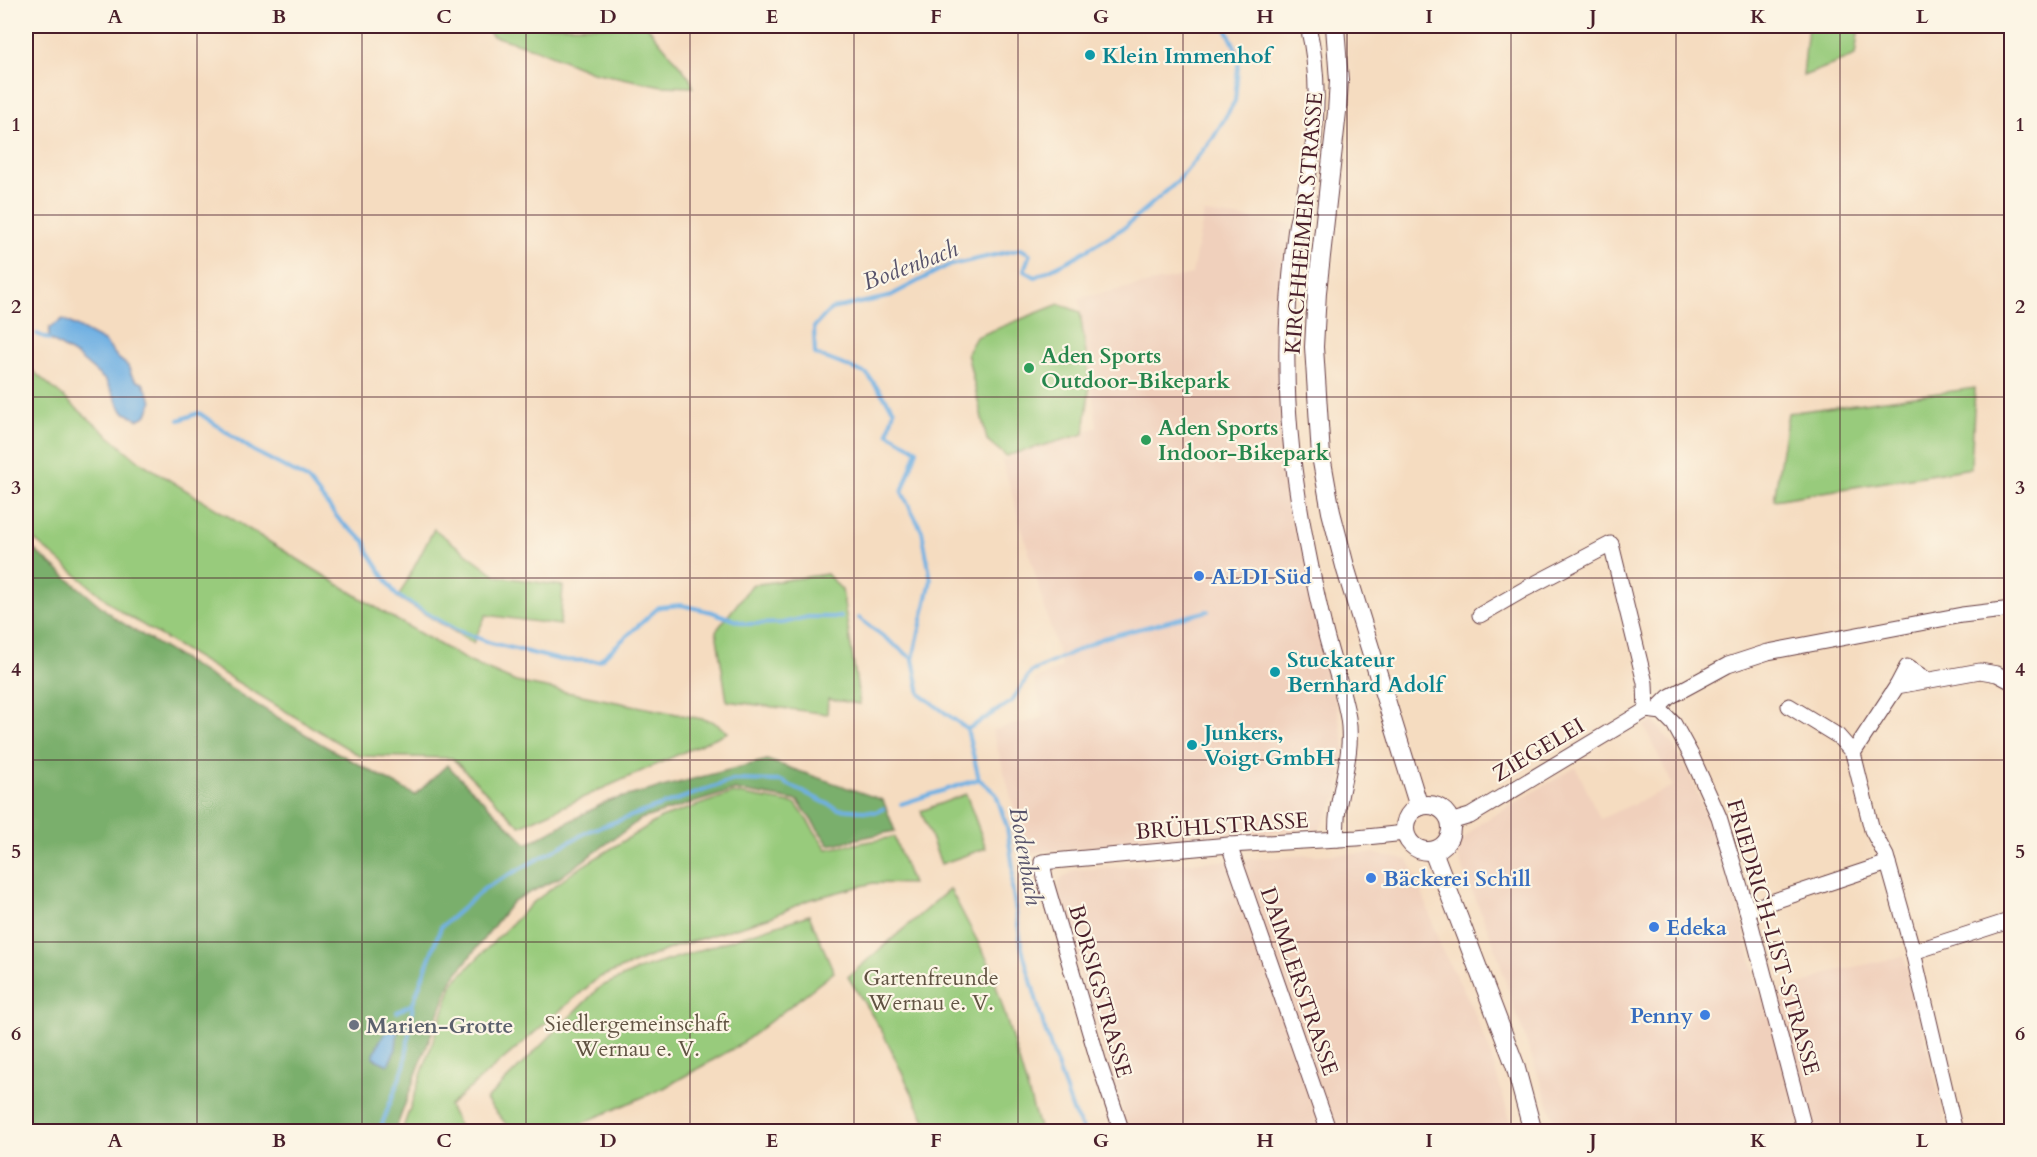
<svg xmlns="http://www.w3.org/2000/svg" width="2037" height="1157" font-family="Cardo,serif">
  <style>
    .built { fill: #f0d0bc }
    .green { fill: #98cb7c; stroke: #717554; stroke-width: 1.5 }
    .forest { fill: #7aaf6c; stroke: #62674c; stroke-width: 1.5 }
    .water { fill: #6fb0e3; stroke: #5c6887; stroke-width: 1.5 }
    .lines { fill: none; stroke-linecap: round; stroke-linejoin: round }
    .stream { stroke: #6fb0e3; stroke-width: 4 }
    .minor-casing { stroke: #643b41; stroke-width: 17 }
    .major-casing { stroke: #643b41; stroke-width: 20 }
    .minor { stroke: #fff; stroke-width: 15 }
    .major { stroke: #fff; stroke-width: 18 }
    .grid { fill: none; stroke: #4a1f2b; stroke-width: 1.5; stroke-opacity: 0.55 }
    .culture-dot { fill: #0f9aa8; stroke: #fcf5e5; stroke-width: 2 }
    .leisure-dot { fill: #2e9e5b; stroke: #fcf5e5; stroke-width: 2 }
    .shop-dot { fill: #3f7fe0; stroke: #fcf5e5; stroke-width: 2 }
    .worship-dot { fill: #6b7280; stroke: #fcf5e5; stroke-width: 2 }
    .labels { text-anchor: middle; stroke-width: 4.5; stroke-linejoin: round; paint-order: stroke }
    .culture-label { font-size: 22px; font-weight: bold; fill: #0d838f; stroke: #fcf5e5; text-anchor: start }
    .street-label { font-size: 22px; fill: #4a1f2b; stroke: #fcf5e5 }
    .leisure-label { font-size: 22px; font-weight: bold; fill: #27864d; stroke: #fcf5e5; text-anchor: start }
    .shop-label { font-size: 22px; font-weight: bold; fill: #366cbe; stroke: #fcf5e5; text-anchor: start }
    .park-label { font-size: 22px; fill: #615343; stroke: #fcf5e5 }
    .worship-label { font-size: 22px; font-weight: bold; fill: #5b616d; stroke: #fcf5e5; text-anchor: start }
    .water-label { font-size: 24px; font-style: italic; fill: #57526b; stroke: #fcf5e5 }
    .neatline { fill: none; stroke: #4a1f2b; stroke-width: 2 }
    .grid-label { font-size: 20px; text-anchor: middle; font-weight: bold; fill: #4a1f2b }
  </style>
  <rect width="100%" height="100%" fill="#fcf5e5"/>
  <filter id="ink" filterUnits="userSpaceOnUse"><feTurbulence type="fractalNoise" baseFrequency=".0167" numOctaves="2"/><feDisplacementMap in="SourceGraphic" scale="12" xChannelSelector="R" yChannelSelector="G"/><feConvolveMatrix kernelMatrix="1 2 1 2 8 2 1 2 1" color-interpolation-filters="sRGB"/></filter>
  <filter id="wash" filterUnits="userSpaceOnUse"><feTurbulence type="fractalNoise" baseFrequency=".008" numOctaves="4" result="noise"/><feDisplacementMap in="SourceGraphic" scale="24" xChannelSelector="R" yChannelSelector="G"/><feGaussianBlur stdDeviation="1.35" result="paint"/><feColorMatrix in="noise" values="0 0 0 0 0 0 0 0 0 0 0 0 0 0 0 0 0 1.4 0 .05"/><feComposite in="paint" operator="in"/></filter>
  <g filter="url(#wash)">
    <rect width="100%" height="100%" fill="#f5dcc0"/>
    <g class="built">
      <path d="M1204,213l87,11 -7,155 35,244 26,124 -7,49 -19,34 -292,23 -35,-123 51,-12 -9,-38 28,-13 -60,-207 95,-33 -18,-129 113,-24z"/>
      <path d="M1654,721l21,27 16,30 28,66 21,69 20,83 50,-14 17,-9 77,-17 44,175h-390l-47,-132 -17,-55 -37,-90v-8l22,-22 97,-57 24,52 73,-33 -29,-60z"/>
      <path d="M1374,853l34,7 10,20 23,68 28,52 20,49 24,82h-384l-50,-158 -21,-83 1,-9 15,-11 239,-15z"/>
    </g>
    <g class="green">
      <path d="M483,26h164l43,52 3,9 -31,-1 -70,-14 -56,-23 -43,-13z"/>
      <path d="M1808,26h51l-4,30 -52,20z"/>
      <path d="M1059,304l21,8 10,71 -6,51 -78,22 -19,-16 -20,-87 9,-16z"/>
      <path d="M26,365l111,95 251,155 82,47 46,20 196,39 16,11 -208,94 -68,-68 -92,-2 -239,-144 -95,-79z"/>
      <path d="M1975,388l-4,80 -197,32 14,-87z"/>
      <path d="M434,529l63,47 66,10 -3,39 -74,-10 -13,28 -75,-45z"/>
      <path d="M827,574l15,16 18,114 -32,-5 -1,15 -100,-13 -11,-70 36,-46z"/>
      <path d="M733,793l63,11 31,45 67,-12 18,47 -39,-1 -65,17 -37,17 -94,29 -79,32 -149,128 13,25h-60l51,-148 78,-79 45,-34 85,-52z"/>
      <path d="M966,794l20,54 -45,16 -20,-53z"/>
      <path d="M950,889l40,76 50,166h-110l-47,-98 -35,-56z"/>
      <path d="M809,915l25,57 -93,72 -77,44 -100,43h-52l-26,-31 114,-113 38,-17z"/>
    </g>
    <path class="forest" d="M26,543l90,76 209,127 90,49 32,-30 80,79 81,-43 159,-41 116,40 12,31 -66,14 -31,-44 -63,-11 -94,29 -82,59 -46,23 -62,80 -56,150h-369z"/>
    <g class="water">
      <path d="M63,319l41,22 14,17 10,8 4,10 5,5 6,2 9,18 -5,14 -9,5 -16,-9 -16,-30 -29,-25 -28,-17v-11z"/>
      <path d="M398,1026l-2,23 -8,16 -15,-7c4,-13 10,-29 25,-32z"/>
    </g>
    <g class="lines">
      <g class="stream">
        <path d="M26,331l2,1"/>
        <path d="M37,334l12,5"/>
        <path d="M179,420l20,-7 55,38 53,28 34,43 24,19 4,12 27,42 58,34 37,14 69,17 39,1 60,-54 22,-2 31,7 34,12 37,-1 25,-6h33"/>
        <path d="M859,618l54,41"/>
        <path d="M968,729l44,-28 19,-29 72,-34 105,-27"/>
        <path d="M901,804l78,-25"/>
        <path d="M397,1012l15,-8"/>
        <path d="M379,1132l26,-68 8,-61 28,-76 44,-39 104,-57 144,-51 48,1 57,28 37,3 8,-3"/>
        <path d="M1085,1132l-11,-18 -29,-84 -23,-81 -10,-62 1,-19 -6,-41 -11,-33 -17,-15 -12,-50 -47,-35 -7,-35 18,-79 -9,-49 -20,-39 15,-42 -29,-17 6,-23 -27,-36 -52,-20 -1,-27 17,-18 57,-12 59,-31 74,-17 9,5 -6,16 11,7 35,-17 55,-33 52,-45 36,-44 22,-37 4,-46 -14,-29"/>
      </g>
    </g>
  </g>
  <g filter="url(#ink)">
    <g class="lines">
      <g class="minor-casing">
        <g id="minor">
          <path d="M1308,26c13,53 9,112 -3,166 -2,11 -7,23 -9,35 -6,46 -10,93 -9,140 0,88 18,178 38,264 7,29 18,58 23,87 7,43 -15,80 -11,121"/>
          <path d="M1480,615l45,-26 86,-45 34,139 1,27"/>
          <path d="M1897,686l10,-19 20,13"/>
          <path d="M1789,706l49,30 15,17"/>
          <path d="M1659,711l2,-6 8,-8 59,-32 40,-13 194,-37 50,-6"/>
          <path d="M1450,822l20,-6 176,-106 16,2 12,12 17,31 28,62 28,93 58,222"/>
          <path d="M1229,845l100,287"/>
          <path d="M1747,910l141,-47"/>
          <path d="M1913,952l99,-32"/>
          <path d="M1122,1132l-24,-72 -52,-177 -4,-21 187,-17 128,-7 48,-5"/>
          <path d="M1955,1132l-42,-180 -27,-96 -14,-26 -19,-77 44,-67 83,-15 17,3 15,8"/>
        </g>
      </g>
      <g class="major-casing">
        <g id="major">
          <path d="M1335,26l4,55 -2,31 -20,180 -3,55 7,109 10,56 15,58 73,237"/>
          <circle cx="1428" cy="828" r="23"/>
          <path d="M1433,851l82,214 18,67"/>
        </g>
      </g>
      <use href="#minor" class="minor"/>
      <use href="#major" class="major"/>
    </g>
  </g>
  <path class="grid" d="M197,26v1106M362,26v1106M526,26v1106M690,26v1106M854,26v1106M1018,26v1106M1183,26v1106M1347,26v1106M1511,26v1106M1676,26v1106M1840,26v1106M26,215h1986M26,397h1986M26,578h1986M26,760h1986M26,942h1986"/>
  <g class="culture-dot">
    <circle cx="1090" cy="55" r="6"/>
    <circle cx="1275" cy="672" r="6"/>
    <circle cx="1192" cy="745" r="6"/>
  </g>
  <g class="leisure-dot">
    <circle cx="1029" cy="368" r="6"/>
    <circle cx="1146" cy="440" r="6"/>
  </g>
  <g class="shop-dot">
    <circle cx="1199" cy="576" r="6"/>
    <circle cx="1371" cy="878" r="6"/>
    <circle cx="1654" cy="927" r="6"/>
    <circle cx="1705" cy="1015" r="6"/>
  </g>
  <circle class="worship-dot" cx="354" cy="1025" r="6"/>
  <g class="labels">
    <g class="culture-label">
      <text x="1102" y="63">Klein Immenhof</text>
      <text x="1287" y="667">Stuckateur<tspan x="1287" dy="25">Bernhard Adolf</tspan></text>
      <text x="1204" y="740">Junkers,<tspan x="1204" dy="25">Voigt GmbH</tspan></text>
    </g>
    <g class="street-label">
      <text transform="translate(1303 223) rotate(-85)" y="8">KIRCHHEIMER STRASSE</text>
      <text transform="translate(1538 749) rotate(-31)" y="8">ZIEGELEI</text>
      <text transform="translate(1222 825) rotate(-4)" y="8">BRÜHLSTRASSE</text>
      <text transform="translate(1774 937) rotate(74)" y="8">FRIEDRICH-LIST-STRASSE</text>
      <text transform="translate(1300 981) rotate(71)" y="8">DAIMLERSTRASSE</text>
      <text transform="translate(1101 991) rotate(74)" y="8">BORSIGSTRASSE</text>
    </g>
    <g class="leisure-label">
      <text x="1041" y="363">Aden Sports<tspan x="1041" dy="25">Outdoor-Bikepark</tspan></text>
      <text x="1158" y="435">Aden Sports<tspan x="1158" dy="25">Indoor-Bikepark</tspan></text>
    </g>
    <g class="shop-label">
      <text x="1211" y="584">ALDI Süd</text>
      <text x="1383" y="886">Bäckerei Schill</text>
      <text x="1666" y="935">Edeka</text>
      <text x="1693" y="1023" text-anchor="end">Penny</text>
    </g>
    <g class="park-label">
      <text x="931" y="985">Gartenfreunde<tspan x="931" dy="25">Wernau e. V.</tspan></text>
      <text x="637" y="1031">Siedlergemeinschaft<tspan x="637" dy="25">Wernau e. V.</tspan></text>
    </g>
    <g class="worship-label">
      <text x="366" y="1033">Marien-Grotte</text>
    </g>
    <g class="water-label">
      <text transform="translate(910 265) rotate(-21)" y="8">Bodenbach</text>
      <text transform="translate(1026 856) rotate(80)" y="8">Bodenbach</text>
    </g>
  </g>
  <rect width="2037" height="1157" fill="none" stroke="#fcf5e5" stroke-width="66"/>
  <rect x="33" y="33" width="1971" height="1091" class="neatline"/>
  <g class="grid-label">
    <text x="115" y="23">A</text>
    <text x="279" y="23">B</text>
    <text x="444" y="23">C</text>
    <text x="608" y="23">D</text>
    <text x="772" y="23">E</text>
    <text x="936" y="23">F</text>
    <text x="1101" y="23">G</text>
    <text x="1265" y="23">H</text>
    <text x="1429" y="23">I</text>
    <text x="1593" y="23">J</text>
    <text x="1758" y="23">K</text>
    <text x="1922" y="23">L</text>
    <text x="16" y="131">1</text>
    <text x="2020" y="131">1</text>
    <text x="16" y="313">2</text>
    <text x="2020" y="313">2</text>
    <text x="16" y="494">3</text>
    <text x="2020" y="494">3</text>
    <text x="16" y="676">4</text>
    <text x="2020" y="676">4</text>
    <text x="16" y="858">5</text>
    <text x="2020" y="858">5</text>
    <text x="16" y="1040">6</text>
    <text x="2020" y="1040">6</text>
    <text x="115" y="1147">A</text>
    <text x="279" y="1147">B</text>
    <text x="444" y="1147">C</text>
    <text x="608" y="1147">D</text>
    <text x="772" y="1147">E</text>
    <text x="936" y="1147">F</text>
    <text x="1101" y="1147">G</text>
    <text x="1265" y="1147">H</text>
    <text x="1429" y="1147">I</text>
    <text x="1593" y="1147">J</text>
    <text x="1758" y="1147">K</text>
    <text x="1922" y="1147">L</text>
  </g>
</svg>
